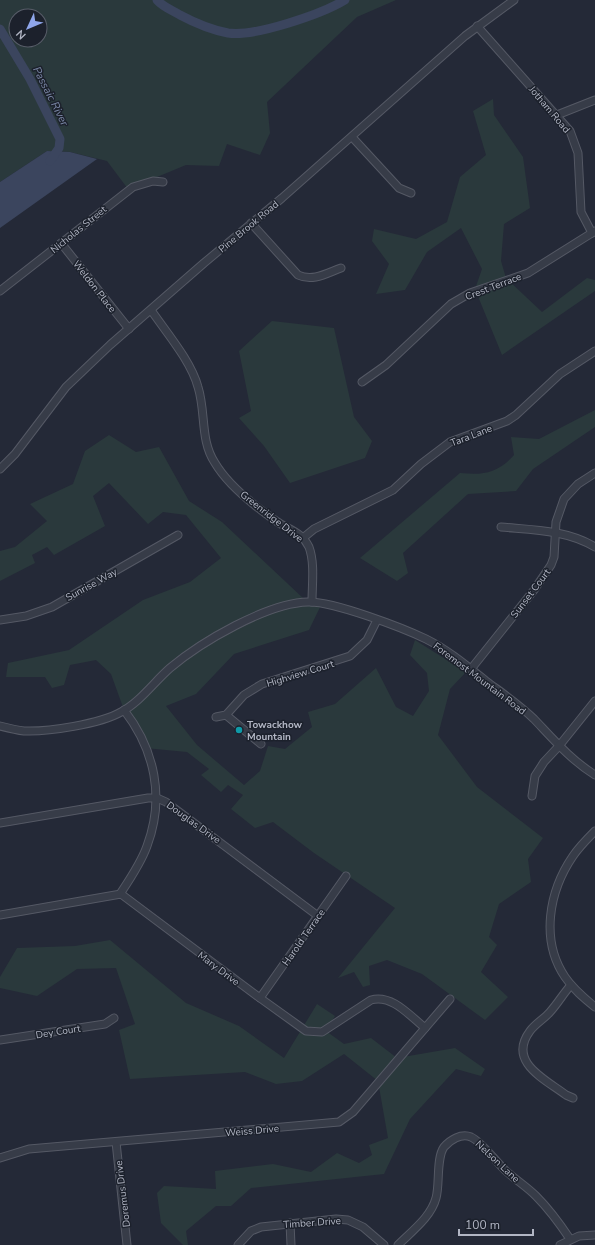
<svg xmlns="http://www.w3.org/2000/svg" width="595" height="1245" font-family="'Nunito Sans',sans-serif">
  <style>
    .green { fill: #2a393c; fill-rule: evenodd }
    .water { fill: #3b455e }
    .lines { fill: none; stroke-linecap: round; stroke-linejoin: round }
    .river { stroke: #3b455e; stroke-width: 9 }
    .minor-casing { stroke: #555965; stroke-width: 9 }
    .minor { stroke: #373c48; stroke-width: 7 }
    .culture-dot { fill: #0f9aa8; stroke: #1c212c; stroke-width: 1.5 }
    .labels { text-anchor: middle; stroke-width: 3; stroke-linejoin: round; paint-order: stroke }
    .street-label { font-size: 10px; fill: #b2b6c4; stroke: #1c212c }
    .poi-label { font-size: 10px; font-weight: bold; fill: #b2b6c4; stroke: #1c212c; text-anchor: start }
    .water-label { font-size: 11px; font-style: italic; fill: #7d8aa9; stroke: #1c212c }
  </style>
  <rect width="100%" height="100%" fill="#242937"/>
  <g class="green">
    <path d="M0,0h396l-39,17 -90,85 3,31 -10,22 -33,-11 -8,22 -33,-1 -58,24 -21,-28 -37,-9 -23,-1 -47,31zM16,16h24v24h-24z"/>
    <path d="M493,99l1,16 29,42 7,51 -26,16 -3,37 5,17 36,34 45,-34 8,2v11l-93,64 -27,-66 7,-20 -21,-41 -34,24 -22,38 -29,4 13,-30 -17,-23 2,-12 42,10 31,-17 13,-45 26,-22 -13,-44z"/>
    <path d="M272,321l62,7 20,89 18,24 -7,17 -75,25 -26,-37 -25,-28 12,-7 -12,-60z"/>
    <path d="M595,410v17l-62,42 -17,22 -48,3 -65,59 5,20 -11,8 -37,-23 100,-85c23,2 37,1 54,-18l-3,-18 28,2z"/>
    <path d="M109,435l27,17 23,-5 30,54 33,21 82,77 18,4 -13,27 -75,24 -38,40 -30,12 31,39 47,40 16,-14 8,-25 17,3 27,-22 -4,-15 27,-8 41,-36 20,39 17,9 16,-25 -2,-18 -17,-18 5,-15 51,32 -16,17 -12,46 39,52 66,51 -15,21 3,23 -32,22 -10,33 8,8 -16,27 27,25 -23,23 -63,-46 -35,-14 -18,6 1,19 -7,2 -9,-15 -16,6 57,-70 -81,-55 -41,-31 -18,6 -24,-19 12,-14 -15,-10 -7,7 -20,-17 8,-6 -22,-17 -42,-4 -21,-38 -13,-36 -15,-14 -26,5 -6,20 -12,3 -7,-11h-39l2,-14 61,-13 74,-50 47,-18 31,-24 -35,-43 -23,-3 -15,12 -39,-41 -16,13 12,30 -51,29 -7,-8 -15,8 3,8 -35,18v-30l15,-4 32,-26 -17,-17 43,-20 12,-33z"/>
    <path d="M110,940l76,63 53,23 45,32 33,-54 18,12 -9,15 18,13 27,-6 26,20 58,-10 30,21 -4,7 -25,-7 -46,50 -26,55 -133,14 -20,18h-15l-30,25 2,14h-5l-22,-22 -4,-30 7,-7 52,3 -1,-18 58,-7 38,8 26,-19 22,10 13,-8 -3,-10 19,-7 -10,-57 -34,-27 -42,27 -26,3 -31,-12 -115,7 -11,-49 16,-6 -19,-56 -39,1 -40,27 -37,-8v-11l17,-29 58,-2z"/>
  </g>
  <path class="water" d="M47,151l23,1 27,7 -97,69v-46z"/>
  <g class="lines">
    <g class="river">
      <path d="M157,0c6,7 15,10 23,15 15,8 32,15 48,18 27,4 94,-19 117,-33"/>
      <path d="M0,29l30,50 30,60 -1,9 -9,13"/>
    </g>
    <g class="minor-casing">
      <g id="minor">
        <path d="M477,26l93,105 8,22 3,59 11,21"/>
        <path d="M557,115l38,-15"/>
        <path d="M352,137l47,51 12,5"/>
        <path d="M251,223l47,52c15,7 29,-2 43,-7"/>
        <path d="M61,243l68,86"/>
        <path d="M0,291l133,-104 20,-6 10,1"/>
        <path d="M151,310c15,22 40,51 47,77 8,25 2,54 17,76 13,22 41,44 61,58 13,9 26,11 33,26 6,16 3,38 3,55"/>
        <path d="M362,382l24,-17 65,-61 19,-11 58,-20 67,-42"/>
        <path d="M0,469l15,-15 51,-67 44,-42 94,-82 78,-65 183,-162 49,-36"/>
        <path d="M501,527c32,3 66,3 94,20"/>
        <path d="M303,538l11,-9 79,-39 28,-26 29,-22 57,-21 9,-6 44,-41 35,-23"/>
        <path d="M0,620l26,-4 26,-9 126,-72"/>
        <path d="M471,669l63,-79 17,-25 3,-8 2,-35 8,-23 14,-15 17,-11"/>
        <path d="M226,715l35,29"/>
        <path d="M216,717l10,-2 18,-20 18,-11 88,-28 17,-16 10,-20"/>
        <path d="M0,726c8,2 16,4 24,5 24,1 76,-7 97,-19 19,-10 33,-30 49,-44 31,-26 97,-65 138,-66 25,-1 95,26 118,37 22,11 41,27 60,42 16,12 34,24 48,38 20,21 37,41 61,56"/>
        <path d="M532,796l3,-20 9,-14 15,-16 36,-45"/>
        <path d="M0,823l148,-25h9l9,4 152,114"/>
        <path d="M595,831c-8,8 -16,16 -22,25 -24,35 -33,84 -8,121 8,12 19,21 30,30"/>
        <path d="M120,894c10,-15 21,-31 27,-48 18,-48 8,-96 -23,-136"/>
        <path d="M0,915l121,-21 139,104 46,33 16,1 49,-32c21,-6 39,16 54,28"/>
        <path d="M571,985c-8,9 -13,18 -21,27 -6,7 -14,11 -20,19 -23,31 15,48 36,64l7,3"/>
        <path d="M260,998l86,-122"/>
        <path d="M0,1040l105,-16 9,-6"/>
        <path d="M116,1142l11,103"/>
        <path d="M0,1158l29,-9 310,-27 14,-10 97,-113"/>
        <path d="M290,1223l1,22"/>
        <path d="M238,1245l13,-14 10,-4 75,-8 12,1 15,7 21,18"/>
        <path d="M398,1245c14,-14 33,-28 38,-47 4,-14 0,-40 8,-51 6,-7 17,-14 27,-10 11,5 25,25 35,34 10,9 21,16 30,25 13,13 24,28 34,43"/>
        <path d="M560,1245l19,-9 16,-1"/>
      </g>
    </g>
    <use href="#minor" class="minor"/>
  </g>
  <circle class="culture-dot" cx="239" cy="730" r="4"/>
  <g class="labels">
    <g class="street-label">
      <text transform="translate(550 109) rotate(50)" y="4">Jotham Road</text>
      <text transform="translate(248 226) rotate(-40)" y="4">Pine Brook Road</text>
      <text transform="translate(78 229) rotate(-39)" y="4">Nicholas Street</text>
      <text transform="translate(95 286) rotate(52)" y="4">Weldon Place</text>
      <text transform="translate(493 286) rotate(-21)" y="4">Crest Terrace</text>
      <text transform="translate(471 435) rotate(-21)" y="4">Tara Lane</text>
      <text transform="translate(272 516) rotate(38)" y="4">Greenridge Drive</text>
      <text transform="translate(91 584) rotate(-29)" y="4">Sunrise Way</text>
      <text transform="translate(530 593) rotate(-53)" y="4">Sunset Court</text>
      <text transform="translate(300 673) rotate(-17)" y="4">Highview Court</text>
      <text transform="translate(480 678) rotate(37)" y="4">Foremost Mountain Road</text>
      <text transform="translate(194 822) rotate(36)" y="4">Douglas Drive</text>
      <text transform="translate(303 937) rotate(-55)" y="4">Harold Terrace</text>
      <text transform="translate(219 968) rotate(37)" y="4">Mary Drive</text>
      <text transform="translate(58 1031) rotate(-9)" y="4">Dey Court</text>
      <text transform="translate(252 1130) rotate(-5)" y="4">Weiss Drive</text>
      <text transform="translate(498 1161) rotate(43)" y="4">Nelson Lane</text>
      <text transform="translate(122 1194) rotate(-97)" y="4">Doremus Drive</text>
      <text transform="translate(312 1222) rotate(-4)" y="4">Timber Drive</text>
    </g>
    <g class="poi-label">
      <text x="247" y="728">Towackhow<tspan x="247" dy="12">Mountain</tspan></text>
    </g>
    <g class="water-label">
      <text transform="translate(51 96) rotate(63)" y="4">Passaic River</text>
    </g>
  </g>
  <g transform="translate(28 28) rotate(226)"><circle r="19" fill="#1c212c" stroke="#585d69"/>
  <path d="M0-3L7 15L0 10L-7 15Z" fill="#8fa6eb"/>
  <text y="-6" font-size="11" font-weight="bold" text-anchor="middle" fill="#b2b6c4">N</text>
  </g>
  <path d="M459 1229v6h74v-6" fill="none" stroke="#b2b6c4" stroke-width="2"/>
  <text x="465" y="1229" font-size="12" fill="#b2b6c4" stroke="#1c212c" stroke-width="3" paint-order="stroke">100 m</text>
</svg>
